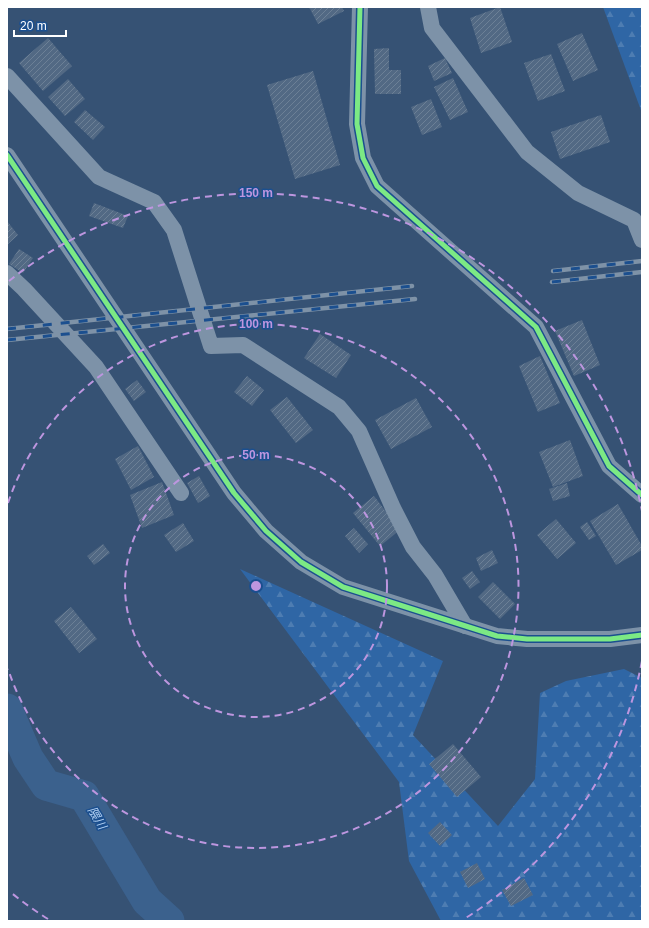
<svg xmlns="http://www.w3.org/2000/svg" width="649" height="928" font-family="Helvetica,'Noto Sans JP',sans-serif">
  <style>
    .forest { fill: url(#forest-firs) }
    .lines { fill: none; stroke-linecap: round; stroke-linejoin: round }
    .river { stroke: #3b618d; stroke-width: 31 }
    .building { fill: url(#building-hatch) }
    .minor { stroke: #7d92a8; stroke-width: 16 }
    .rail-casing { stroke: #7e92a7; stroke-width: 4.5 }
    .rail { stroke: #1b4f8f; stroke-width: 3; stroke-dasharray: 9; stroke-linecap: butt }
    .cycleway-casing { stroke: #1b4f8f; stroke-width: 8 }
    .cycleway { stroke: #7ce984; stroke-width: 5 }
    .ring { fill: none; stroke: #bd96df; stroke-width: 2; stroke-dasharray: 7 5 }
    .labels { text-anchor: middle; stroke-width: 3; stroke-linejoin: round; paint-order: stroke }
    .water-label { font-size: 12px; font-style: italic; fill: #b5d3f5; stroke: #1b4f8f }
    .centre { fill: #bd96df; stroke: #1b4f8f; stroke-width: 2 }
    .ring-label { font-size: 12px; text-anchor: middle; font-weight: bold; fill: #bd96df; stroke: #1b4f8f; stroke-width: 3; stroke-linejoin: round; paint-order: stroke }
  </style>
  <defs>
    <pattern id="forest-firs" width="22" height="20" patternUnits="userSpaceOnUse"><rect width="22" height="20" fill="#2f66a5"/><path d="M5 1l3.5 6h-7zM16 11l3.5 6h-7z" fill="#4e7db2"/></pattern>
    <pattern id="building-hatch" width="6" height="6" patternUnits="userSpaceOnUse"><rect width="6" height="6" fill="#526984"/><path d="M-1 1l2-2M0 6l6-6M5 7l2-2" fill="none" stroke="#6c8096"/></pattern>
  </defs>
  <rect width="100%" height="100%" fill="#365274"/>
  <g class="forest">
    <path d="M603,7h39v106z"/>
    <path d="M240,569l203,92 -30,74 85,91 37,-47 5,-86 26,-12 58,-12 18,9v243h-201l-32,-60 -10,-79z"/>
  </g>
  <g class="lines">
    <path class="river" d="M7,709l21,49 18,27 38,11 63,105 22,20"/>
  </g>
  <g class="building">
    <path d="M309,7h33l2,4 -26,13z"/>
    <path d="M500,7l12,35 -31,11 -11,-35z"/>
    <path d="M582,33l16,37 -25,11 -16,-37z"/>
    <path d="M48,38l24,28 -29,25 -24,-28z"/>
    <path d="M389,48v22h12v24h-26l-1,-45z"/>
    <path d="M551,54l14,37 -27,10 -14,-38z"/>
    <path d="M445,58l7,15 -18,8 -6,-15z"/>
    <path d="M313,71l27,94 -45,14 -28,-94z"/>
    <path d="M453,78l15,34 -18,8 -16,-33z"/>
    <path d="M68,79l17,20 -20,17 -17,-19z"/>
    <path d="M431,99l11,28 -20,8 -11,-28z"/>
    <path d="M85,110l20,17 -12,13 -19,-18z"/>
    <path d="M601,115l9,27 -50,17 -9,-27z"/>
    <path d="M94,203l34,13 -5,12 -34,-12z"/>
    <path d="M7,221l11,14 -11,10z"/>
    <path d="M19,249l14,9 -10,15 -14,-9z"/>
    <path d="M582,320l18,45 -26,11 -19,-45z"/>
    <path d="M320,334l31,21 -15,23 -32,-20z"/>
    <path d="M540,356l20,47 -22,9 -19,-46z"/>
    <path d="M247,376l17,14 -12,16 -18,-14z"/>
    <path d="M137,380l9,12 -12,9 -9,-12z"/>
    <path d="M287,397l26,33 -17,13 -26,-33z"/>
    <path d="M416,398l16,29 -41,22 -16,-29z"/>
    <path d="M570,440l13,36 -30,11 -14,-35z"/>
    <path d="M138,446l16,31 -23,13 -16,-31z"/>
    <path d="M199,476l11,20 -12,7 -11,-20z"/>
    <path d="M162,482l12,33 -32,13 -12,-33z"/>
    <path d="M567,483l3,13 -17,5 -4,-12z"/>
    <path d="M374,496l26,34 -20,16 -27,-33z"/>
    <path d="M618,504l24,42v4l-26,15 -26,-44z"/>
    <path d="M556,519l20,24 -19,16 -20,-24z"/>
    <path d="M587,522l9,14 -7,4 -9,-13z"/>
    <path d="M183,523l11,18 -18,11 -12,-17z"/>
    <path d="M354,528l14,16 -9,9 -14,-17z"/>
    <path d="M103,544l7,9 -16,12 -7,-9z"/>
    <path d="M492,550l6,13 -17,8 -5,-13z"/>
    <path d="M472,571l8,11 -10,7 -8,-11z"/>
    <path d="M493,582l22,22 -15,15 -22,-22z"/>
    <path d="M71,607l26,32 -18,14 -25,-32z"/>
    <path d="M453,744l28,33 -24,20 -28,-33z"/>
    <path d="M440,822l12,13 -12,11 -12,-13z"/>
    <path d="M477,863l8,16 -17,9 -8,-16z"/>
    <path d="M524,878l9,17 -22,11 -9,-16z"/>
  </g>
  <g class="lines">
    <g class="minor">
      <path d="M360,7l-3,117 6,34 14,28 159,141 73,139 33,29"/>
      <path d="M428,7l4,21 95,124 51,41 56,27 8,20"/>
      <path d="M7,76l92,101 55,25 20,28 37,116 32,-1 96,62 20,24 34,77 20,39 22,28 30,51"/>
      <path d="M7,155l227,338 32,38 35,31 42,25 154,49 30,3h83l32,-4"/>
      <path d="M7,273l17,16 72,78 85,126"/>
    </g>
    <g class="rail-casing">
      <g id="rail">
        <path d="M553,271l89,-10"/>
        <path d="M552,282l90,-10"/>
        <path d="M7,329l405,-43"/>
        <path d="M7,340l408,-41"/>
      </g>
    </g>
    <use href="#rail" class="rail"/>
    <g class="cycleway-casing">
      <g id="cycleway">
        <path d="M360,7l-3,117 6,34 14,28 159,141 73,139 33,29"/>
        <path d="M7,155l227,338 32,38 35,31 42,25 154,49 30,3h83l32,-4"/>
      </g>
    </g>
    <use href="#cycleway" class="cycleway"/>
  </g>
  <g class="ring">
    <circle cx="256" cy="586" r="131"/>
    <path d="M8 503A262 262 0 1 1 8 669"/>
    <path d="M642 661A393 393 0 0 1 464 919M48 919A393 393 0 0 1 9 891M9 281A393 393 0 0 1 642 511"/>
  </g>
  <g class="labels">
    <g class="water-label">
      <text transform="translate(97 818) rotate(59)" y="4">隈川</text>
    </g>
  </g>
  <circle cx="256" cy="586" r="6" class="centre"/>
  <g class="ring-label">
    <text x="256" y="197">150 m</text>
    <text x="256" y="328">100 m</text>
    <text x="256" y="459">50 m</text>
  </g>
  <rect width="649" height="928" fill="none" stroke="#ffffff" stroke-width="16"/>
  <path d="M14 30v6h52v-6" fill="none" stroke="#ffffff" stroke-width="2"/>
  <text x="20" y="30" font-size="12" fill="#ffffff" stroke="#1b4f8f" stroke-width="3" paint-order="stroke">20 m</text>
</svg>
